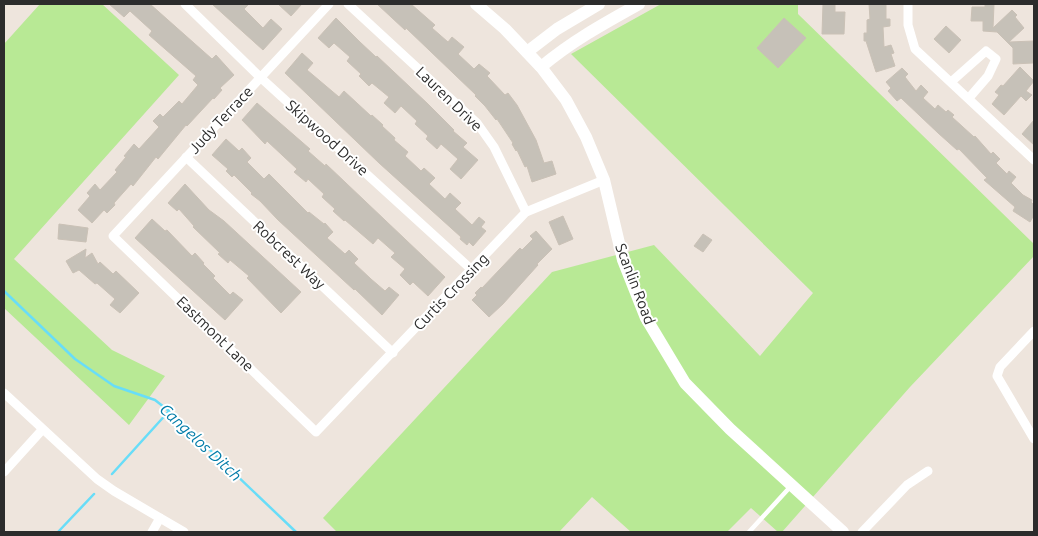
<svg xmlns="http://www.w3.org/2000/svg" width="1038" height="536" font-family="Ubuntu,sans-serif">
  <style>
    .green { fill: #b8e995 }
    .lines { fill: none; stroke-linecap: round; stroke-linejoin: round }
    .stream { stroke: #68ddf8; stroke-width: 2.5 }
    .building { fill: #c6c1b8; stroke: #cac1b6 }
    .lane { stroke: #fff; stroke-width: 4.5 }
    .street { stroke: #fff; stroke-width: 9 }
    .secondary { stroke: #fff; stroke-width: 12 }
    .labels { text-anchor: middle; stroke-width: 4; stroke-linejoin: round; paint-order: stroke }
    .street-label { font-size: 15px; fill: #2c2c2c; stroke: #fff }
    .water-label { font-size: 16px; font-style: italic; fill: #037ca8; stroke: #fff }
  </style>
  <rect width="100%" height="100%" fill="#eee5dd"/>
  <g class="green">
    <path d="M40,4h62l77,71 -165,184 98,91 53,26 -36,49 -125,-117v-264z"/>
    <path d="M661,4h137v10l236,230v12l-124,131 -128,145h-4l-27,-24 -24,24h-96l-39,-35 -33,35h-222l-14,-14 229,-246 102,-27 106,111 53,-63 -242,-239z"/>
  </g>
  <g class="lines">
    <g class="stream">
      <path d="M4,291l71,68 39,27 41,14 14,11 127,121"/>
      <path d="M112,474l57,-63"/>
      <path d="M58,532l36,-38"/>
    </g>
  </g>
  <g class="building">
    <path d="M109,4h41l62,55 4,-4 18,20 -14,13 2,2 -8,9 -1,-1 -26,28 -1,-1 -28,34 -2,-2 -23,29 -2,-2 -17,19 1,2 -8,8 -3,-3 -12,13 -14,-13 12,-14 -3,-3 8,-9 5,6 17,-18 -2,-2 11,-13 -2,-1 10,-12 5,5 20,-22 -6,-6 7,-7 3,3 16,-16 3,3 16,-19 -5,-5 3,-4 -47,-41 3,-4 -22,-20 -6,6z"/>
    <path d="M212,4h37l-5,5 19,19 8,-9 11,10 -19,21z"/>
    <path d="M278,4h24l-11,12z"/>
    <path d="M377,4h34l24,21 -3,3 16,14 4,-5 12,10 -6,7 16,15 5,-5 11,9 -3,3 18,19 3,-2 9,12 19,35 8,23 8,-2 4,13 -24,8 -5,-16 -2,1 -8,-17 -1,1 -4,-7 1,-1 -16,-24 -1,1 -11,-14 -10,-10 1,-1 -70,-67 -1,2z"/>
    <path d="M823,4h12v8h10l-1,22h-22z"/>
    <path d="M869,4h17v15h4v7l-7,1 1,20 7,-2 3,8 -3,1 4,12 -19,6 -10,-31h-2v-8h3v-13l3,-1z"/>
    <path d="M985,4h9l-1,24 19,-18 5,5 -2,2 9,11 -15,14 25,-1 -1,22 -20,1v-16l-16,-16 -14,-1v-10h-12l1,-14h13z"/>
    <path d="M336,18l24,24 16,15 1,-1 51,48 26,26 -1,1 14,12 -4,4 15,13 -17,19 -11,-10 8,-10 -17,-15 -4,5 -11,-10 2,-3 -13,-12 2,-3 -16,-15 -6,7 -11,-10 5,-6 -17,-14 -3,3 -10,-10 2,-2 -14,-13 3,-4 -16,-14 -5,5 -11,-10z"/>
    <path d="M784,18l22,20 -28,30 -21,-20z"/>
    <path d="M946,26l15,14 -12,13 -15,-14z"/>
    <path d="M302,53l11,10 -6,7 32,27 5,-6 27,25 1,-1 11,10 -1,1 13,12 -1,2 14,12 -3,4 16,15 3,-3 11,10 -6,6 16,15 5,-6 11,10 -6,6 17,16 7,-8 6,5 -4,5 5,4 -13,15 -4,-4 -2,3 -7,-6 1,-2 -82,-74 -94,-90z"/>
    <path d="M1020,67l14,14 -8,10 6,4 -6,6 -5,-5 -17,19 -12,-11 7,-9 -4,-3 6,-7 2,1z"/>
    <path d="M902,68l6,6 -3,3 11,14 5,-6 7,7 -5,6 12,11 3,-4 8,7 2,-2 6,5 -2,2 22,20 1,-1 16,18 2,-2 7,7 -4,4 11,11 2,-3 7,6 -5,6 12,12 9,5 -1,2 3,3v10l-4,7 -17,-11 2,-4 -31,-27 3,-2 -28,-29 -2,1 -19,-17 -37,-35 -4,3 -9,-10 3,-3 -5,-6z"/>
    <path d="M257,103l53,46 -2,2 17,15 1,-2 119,113 -17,19 -15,-14 -3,3 -10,-10 5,-6 -14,-12 4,-4 -17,-15 -5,6 -28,-24 -1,1 -11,-10 2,-2 -13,-12 2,-3 -16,-15 -2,3 -12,-10 3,-3 -30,-28 -2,3 -23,-24z"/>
    <path d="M1034,120v25l-12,-11z"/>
    <path d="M226,139l13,12 3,-3 9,10 -4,4 17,17 5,-5 39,39 1,-1 15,12 1,-1 8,9 -6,6 18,16 4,-4 9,9 -4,4 17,16 14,12 4,-4 10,8 -17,20 -27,-26 -1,1 -76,-70 -18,-19 -9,-7 1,-1 -18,-18 -2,2 -6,-6 2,-2 -16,-14z"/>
    <path d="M185,184l24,26 15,11 77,71 -20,21 -34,-35 2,-2 -19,-16 -2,3 -10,-9 2,-1 -27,-26 1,-1 -15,-17 -2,2 -9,-8z"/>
    <path d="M563,216l10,23 -14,6 -10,-23z"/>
    <path d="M152,219l13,12 2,-1 25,26 3,-3 9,10 -1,1 12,12 -2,2 17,17 3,-3 10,8 -18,20 -90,-82z"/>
    <path d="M59,224l29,4 -2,14 -28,-3z"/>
    <path d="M536,231l16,18 -15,15 1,1 -35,39 -14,13 -17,-17 5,-5 -2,-2 6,-6 1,1 38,-40 2,2 11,-11 -3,-3z"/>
    <path d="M703,234l9,6 -9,12 -9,-6z"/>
    <path d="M86,249l-1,9 7,-5 6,11 2,-2 13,12 3,-3 23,22 -19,20 -10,-8 5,-6 -18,-16 -2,1 -16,-14 -6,3 -7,-12z"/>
  </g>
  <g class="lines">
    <path class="lane" d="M749,532l42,-46"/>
    <g class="street">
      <path d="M185,4l75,73 212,193"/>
      <path d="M329,4l-216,232 203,196 210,-220 78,-32"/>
      <path d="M348,4l129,119 17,24 32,65"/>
      <path d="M908,4v21l7,24 119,111"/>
      <path d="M951,82l35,-31 10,8 -8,17 -19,22"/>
      <path d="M186,157l207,196"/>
      <path d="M1034,331l-34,36 -3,9 37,63"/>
      <path d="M4,393l93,86 17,12 70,41"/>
      <path d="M4,472l38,-42"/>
      <path d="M152,532l8,-14"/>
      <path d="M862,532l45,-47 21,-14"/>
    </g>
    <g class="secondary">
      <path d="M476,4l29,25 36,38 25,33 20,37 18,43 19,80 23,58 39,65 45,46 113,103"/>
      <path d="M527,52l30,-23 42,-25"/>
      <path d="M541,67c31,-26 62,-43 98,-63"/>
    </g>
  </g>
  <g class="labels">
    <g class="street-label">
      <text transform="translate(449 99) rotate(44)" y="5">Lauren Drive</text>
      <text transform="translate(221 120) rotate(-47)" y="5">Judy Terrace</text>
      <text transform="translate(327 138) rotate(42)" y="5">Skipwood Drive</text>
      <text transform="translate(289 255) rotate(43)" y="5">Robcrest Way</text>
      <text transform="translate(635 284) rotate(69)" y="5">Scanlin Road</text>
      <text transform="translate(451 292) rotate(-46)" y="5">Curtis Crossing</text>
      <text transform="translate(215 334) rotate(44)" y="5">Eastmont Lane</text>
    </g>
    <g class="water-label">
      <text transform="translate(201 442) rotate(43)" y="6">Cangelos Ditch</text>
    </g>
  </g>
  <rect width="1038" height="536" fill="none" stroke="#2c2c2c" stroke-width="10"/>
</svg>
